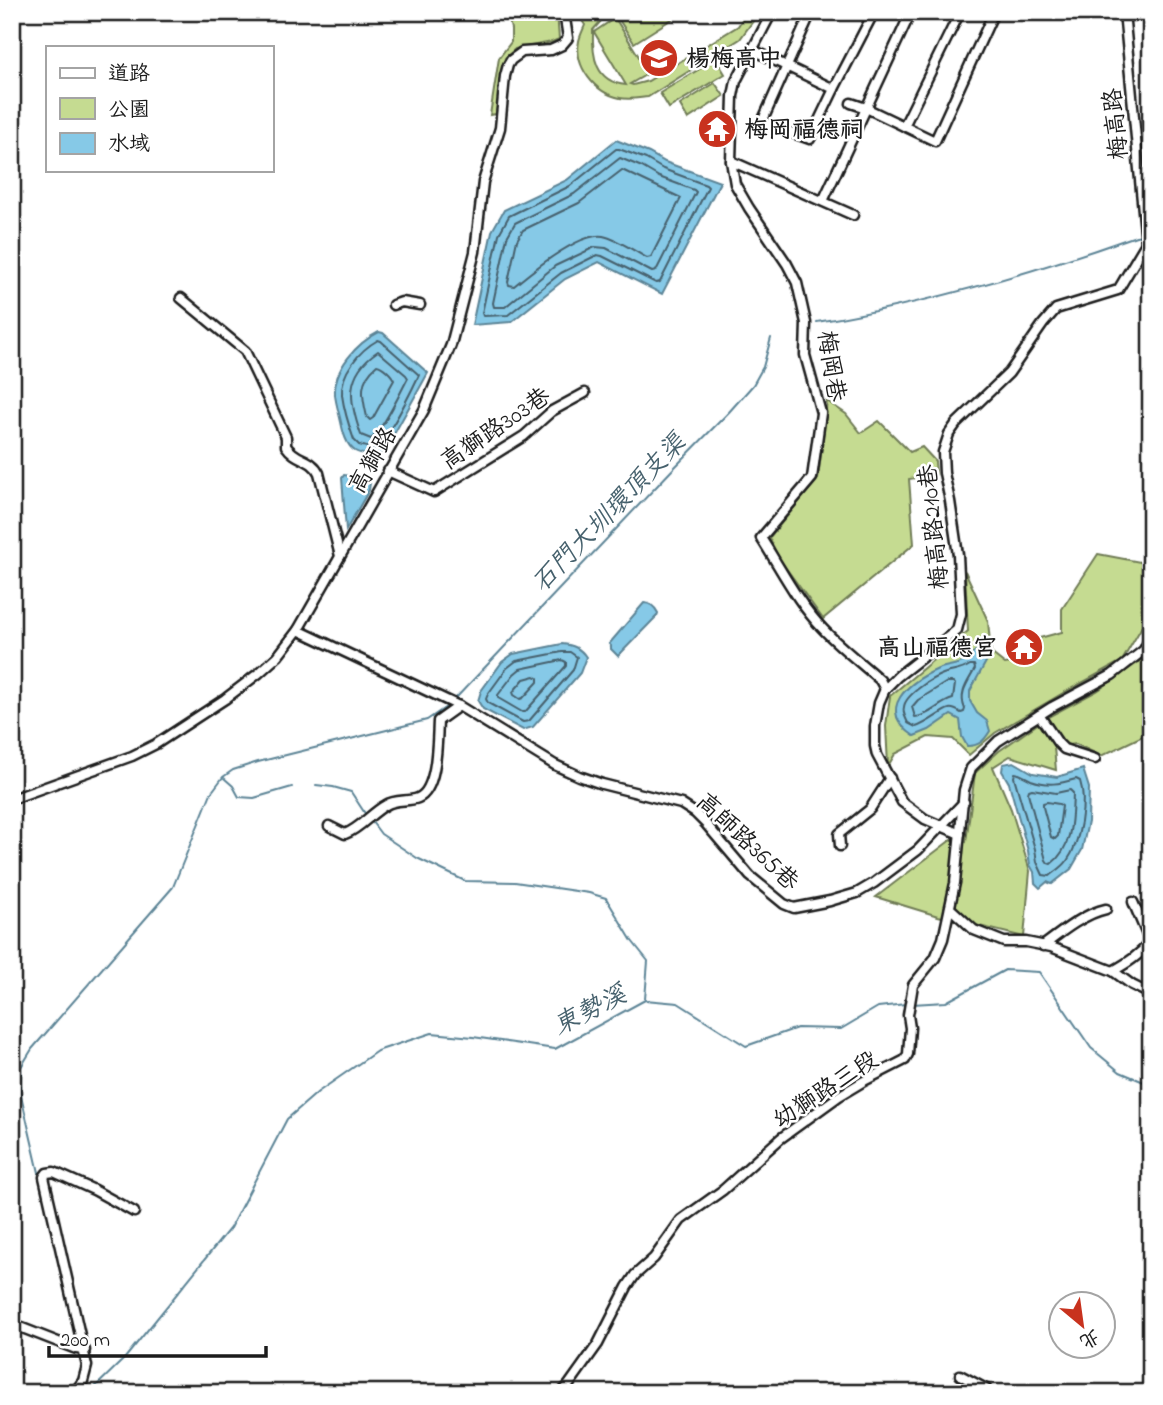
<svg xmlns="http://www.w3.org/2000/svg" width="1163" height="1405" font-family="'Indie Flower','LXGW WenKai TC',sans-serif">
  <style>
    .green { fill: #c5db91; stroke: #707c56; stroke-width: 2 }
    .water { fill: #86c9e7; stroke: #5c8496; stroke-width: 2 }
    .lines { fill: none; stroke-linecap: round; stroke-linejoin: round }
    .shore { stroke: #46616d; stroke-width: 2 }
    .stream { stroke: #5c8496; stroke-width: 2 }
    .minor-casing { stroke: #1c1c1c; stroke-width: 13 }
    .minor { stroke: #fff; stroke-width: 8 }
    .labels { text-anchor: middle; stroke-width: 5; stroke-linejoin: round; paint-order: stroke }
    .poi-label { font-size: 24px; font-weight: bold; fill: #1c1c1c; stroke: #fff; text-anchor: start }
    .street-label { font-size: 24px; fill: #1c1c1c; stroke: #fff }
    .water-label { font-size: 26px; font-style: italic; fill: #46616d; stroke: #fff }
  </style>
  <rect width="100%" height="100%" fill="#fff"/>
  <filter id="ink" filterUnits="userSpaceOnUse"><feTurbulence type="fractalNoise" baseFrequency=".0143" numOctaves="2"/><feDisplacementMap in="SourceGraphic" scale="14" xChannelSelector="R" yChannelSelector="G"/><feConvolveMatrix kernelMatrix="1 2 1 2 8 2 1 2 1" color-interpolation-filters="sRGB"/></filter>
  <g filter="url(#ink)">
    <g class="green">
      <path d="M507,12h50l2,27 -7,3 -37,7 -10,9 -9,56 -6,1 9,-57 12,-16v-13z"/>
      <path d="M584,12h25l-16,18c-1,26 2,52 33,55l-32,-53 21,-14 34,55 -19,11 3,1 15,-4 90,-55 5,-8 2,-6h10l-2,9 -13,18 -92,58c-10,1 -19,3 -28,1 -25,-5 -46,-31 -41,-57 1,-5 4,-11 6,-16l-6,-9z"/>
      <path d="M614,12h69l-49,31z"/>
      <path d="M716,59l9,15 -56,34 -9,-15z"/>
      <path d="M715,83l9,13 -36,23 -8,-14z"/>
      <path d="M827,401l19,13 15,19 18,-12 31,31 12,-5 13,14 1,14 -27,4 5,65 -91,75 -43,-59 -11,-22 49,-59z"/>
      <path d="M1098,554l53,10v44l-11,22 -18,31 -59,32 -68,40 -26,22 -16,-16 -25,-2 -33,17 -7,12 -2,-40 4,-30 78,-65 -3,-60 23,50 3,32 14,11 18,-3 17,-9 -4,-13 26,-7v-23z"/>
      <path d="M1151,646v86l-50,24 -25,-12 -22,3 2,23 -46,-14 -17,11 18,42 19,62 -6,66 -86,-21 -62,-19 76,-58 14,3 9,-69 24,-22 47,-33 51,-27 46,-32z"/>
    </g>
    <g class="water">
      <path d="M616,140l33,13 16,9 55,20 -58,112 -63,-32 -34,17 -54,43 -39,3 20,-94 12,-21 63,-30z"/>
      <path d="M379,332l4,1 45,40 -40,72 -7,9 -6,3c-6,-2 -15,-3 -20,-6 -9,-6 -12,-19 -14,-29 -2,-9 -5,-18 -6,-27 -2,-26 22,-52 44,-63z"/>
      <path d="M344,475l19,3 7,5 -1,7 -23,40 -4,-52z"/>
      <path d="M644,603c7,0 11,4 14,10l-1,3 -39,40 -7,-7v-3l-2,-2z"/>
      <path d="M562,644c11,1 18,4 24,13l-6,16 -47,54 -10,3 -40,-21 -5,-8 3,-10 21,-29 11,-8z"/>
      <path d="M978,649l7,1 2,10 -17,31v10l7,12 10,8 3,10c-6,10 -11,15 -23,15l-5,-9 -2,-17 -9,-5 -22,15 -15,6c-40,-27 -5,-54 24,-67 7,-3 15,-3 22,-6 7,-3 11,-9 18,-14z"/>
      <path d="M1014,762l19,11 24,4 26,-8 6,19 -1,34 -6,28 -11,19 -19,15 -5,-2 -7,6 -5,-5 -1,-11 -4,-7 -2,-14 -19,-68 -7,-12 1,-7z"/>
    </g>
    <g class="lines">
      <g class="shore">
        <path d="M616,149h3l27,10 17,10 43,16 2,2 -48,95 -4,1 -54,-27 -5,-1 -36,18 -53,42 -25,1 -1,-3 17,-79 10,-18 61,-30z"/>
        <path d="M620,158l22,9 17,10 35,13 2,2 -40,79 -4,1 -46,-24 -11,-1 -40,19 -50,41h-11l-1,-4 14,-66 8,-14 59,-29z"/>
        <path d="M622,170l59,28 -30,59 -4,1c-13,-7 -29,-19 -44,-22 -24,-4 -71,35 -89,50l-5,-1 -1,-3 9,-42 6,-10 56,-27z"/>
        <path d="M378,340l3,1 38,34c-9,19 -30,62 -45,74l-15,-4 -5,-5c-5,-14 -10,-30 -12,-45 -2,-22 18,-45 36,-55z"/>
        <path d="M378,351l28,24 2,3c-8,15 -25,52 -37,61l-10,-4c-12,-34 -17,-61 17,-84z"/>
        <path d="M377,365c6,1 15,10 17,15l-21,38 -3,2 -3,-3c-5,-21 -9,-36 10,-52z"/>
        <path d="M562,652h8l7,5 -4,13 -44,51 -6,1 -35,-19 -2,-4 2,-5 19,-26 9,-7z"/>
        <path d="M562,660l4,2v4l-41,46h-3l-24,-14v-3l16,-21 6,-5z"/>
        <path d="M970,665h4l1,4c-7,13 -17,24 -10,40l-1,3 -3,1c-3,-2 -7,-5 -12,-4 -6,1 -22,15 -33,18l-8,-4c-2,-5 -6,-10 -4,-16 1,-12 28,-29 39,-33 11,-4 16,-2 27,-9z"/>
        <path d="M535,676l3,2v4l-15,16 -3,1 -6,-4 -1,-3 11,-13z"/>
        <path d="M947,682h6l2,2 -2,15c-13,3 -25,18 -38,18l-3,-10 6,-7z"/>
        <path d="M1015,773c6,1 10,4 16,7 17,6 28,4 45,-1l4,2c7,21 0,62 -13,80 -4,6 -11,10 -17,15l-7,-1 -6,-13 -2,-13 -21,-72z"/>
        <path d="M1032,789l24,4 14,-3 3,3c-1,25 0,55 -22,71l-3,-1 -2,-3 -18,-67 1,-3z"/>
        <path d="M1047,802l12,2 3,2 -4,30 -3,3 -4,-2 -8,-30v-4z"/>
      </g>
      <g class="stream">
        <path d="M817,322c109,-18 215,-49 319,-86l7,-1"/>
        <path d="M455,699l218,-230 56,-57 24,-27 10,-18 8,-29"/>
        <path d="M224,778l9,8 6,11 15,1 38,-11"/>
        <path d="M316,785l17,2 18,5 15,23"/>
        <path d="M372,822l9,12 36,24 48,23 50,1 74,11 17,5 26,43 16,20 -3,38"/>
        <path d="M912,1004l34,-2 59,-32 34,2 52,76 29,24 31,13"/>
        <path d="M47,1207l-27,-116 1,-24 11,-18 141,-162 38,-94 12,-16 10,-7 25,-8 169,-42 22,-15"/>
        <path d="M89,1393l36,-35 105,-130 57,-109 31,-27 59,-41 55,-18 41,4 82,12 90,-49 33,3 68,43 51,-18 44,1 37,-22 28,-3"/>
      </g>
      <g class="minor-casing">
        <g id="minor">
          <path d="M772,12l-36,69 -3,15 -2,65 4,23 14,24 38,56 10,19 9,40 -1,32 16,58 -9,65 -51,60c20,31 36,64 62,91 17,18 38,34 57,51l5,9"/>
          <path d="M811,12l-49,110 48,17 24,-50 40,-77"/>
          <path d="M1124,12l22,231 5,20"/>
          <path d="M751,49l83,40"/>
          <path d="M851,103l15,5 69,33 59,-129"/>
          <path d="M904,126l56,-114"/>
          <path d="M731,161l122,54"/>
          <path d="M823,201l88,-189"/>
          <path d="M181,298l64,53 41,86v9c10,15 26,12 33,27l21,83"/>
          <path d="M393,305l9,-3 18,3"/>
          <path d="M388,471l46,21 90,-56 28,-25 33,-18"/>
          <path d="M298,630l161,76 96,59 24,11 23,8 79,20 14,9 11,11 44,52 34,28 10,4 36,-7 27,-8 17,-10 44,-33 46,-48"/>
          <path d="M1039,715l19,28 6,6 31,10"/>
          <path d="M12,799l120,-43 24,-12 69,-45 34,-26 19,-17 20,-26 126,-220 27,-65 24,-93 8,-70 17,-54 5,-52 3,-11 3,-5 11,-8 29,-2 11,-5 6,-7 -4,-26"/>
          <path d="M329,826l16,8c16,-6 26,-21 41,-29 9,-6 22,-3 32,-7 20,-8 19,-59 20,-77l21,-15"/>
          <path d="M960,834l-35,-15 -23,-17 -25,-47 -2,-9v-20l4,-23 6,-14 13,-13 59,-46 4,-16 -3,-59 -8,-54 -6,-28 -1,-21 6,-18 7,-10 53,-51 34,-49 13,-15 62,-19 28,-47"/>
          <path d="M840,846l-1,-12 31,-25 20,-31"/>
          <path d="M950,908l24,22 30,12h22l25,5 62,24 19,14 12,6 7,-2"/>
          <path d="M1043,946c17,-13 42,-33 63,-37"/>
          <path d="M1113,971c14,-8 26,-15 37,-29l-17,-40"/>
          <path d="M12,1324l64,25 9,1"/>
          <path d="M960,1375l26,14 -1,4"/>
          <path d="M74,1393l9,-12 4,-15 -43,-189 3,-4 7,-1 40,18 40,22"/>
          <path d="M561,1393l7,-7 30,-42 29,-57 8,-12 19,-17 27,-38 42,-30 58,-52 58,-42 25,-15 41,-21 3,-6 2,-26 -2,-13 5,-30 22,-27 8,-19 12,-56 9,-93 7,-22 27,-27 54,-34 60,-32 32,-25 7,-14"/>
        </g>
      </g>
      <use href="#minor" class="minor"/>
    </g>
  </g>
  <defs>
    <g id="school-disc" transform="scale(2.0125)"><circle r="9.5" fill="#c8321e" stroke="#fff"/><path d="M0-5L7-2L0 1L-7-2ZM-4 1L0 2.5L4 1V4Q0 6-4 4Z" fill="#fff"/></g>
    <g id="temple-disc" transform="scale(2.0125)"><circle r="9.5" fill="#c8321e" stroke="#fff"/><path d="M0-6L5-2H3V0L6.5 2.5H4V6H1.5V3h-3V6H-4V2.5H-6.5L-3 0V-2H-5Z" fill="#fff"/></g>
  </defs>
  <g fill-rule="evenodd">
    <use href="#school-disc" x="659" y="58"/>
    <use href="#temple-disc" x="717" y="129"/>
    <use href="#temple-disc" x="1024" y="647"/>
  </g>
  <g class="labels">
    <g class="poi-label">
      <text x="686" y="66">楊梅高中</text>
      <text x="744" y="137">梅岡福德祠</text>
      <text x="997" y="655" text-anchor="end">高山福德宮</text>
    </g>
    <g class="street-label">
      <text transform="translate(1115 124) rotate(-96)" y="8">梅高路</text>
      <text transform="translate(832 366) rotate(81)" y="8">梅岡巷</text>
      <text transform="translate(495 428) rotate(-34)" y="8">高獅路303巷</text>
      <text transform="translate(372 460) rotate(-60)" y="8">高獅路</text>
      <text transform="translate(933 527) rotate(-96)" y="8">梅高路210巷</text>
      <text transform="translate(748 841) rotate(43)" y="8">高師路365巷</text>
      <text transform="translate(825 1089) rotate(-33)" y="8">幼獅路三段</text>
    </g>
    <g class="water-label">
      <text transform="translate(608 512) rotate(-46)" y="9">石門大圳環頂支渠</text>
      <text transform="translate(589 1009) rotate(-27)" y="9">東勢溪</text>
    </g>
  </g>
  <rect width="1163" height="1405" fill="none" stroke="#fff" stroke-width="42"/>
  <rect x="21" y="21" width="1121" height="1363" fill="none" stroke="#1c1c1c" stroke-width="2.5" filter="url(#ink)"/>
  <rect x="46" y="46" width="228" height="126" fill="#ffffff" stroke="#a4a4a4" stroke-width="2"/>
  <rect x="60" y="68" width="35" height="10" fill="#ffffff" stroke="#a4a4a4" stroke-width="2"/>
  <text x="108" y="80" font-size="21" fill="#1c1c1c">道路</text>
  <rect x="60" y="98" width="35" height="21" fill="#c5db91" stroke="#a4a4a4" stroke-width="2"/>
  <text x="108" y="116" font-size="21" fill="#1c1c1c">公園</text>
  <rect x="60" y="133" width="35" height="21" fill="#86c9e7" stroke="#a4a4a4" stroke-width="2"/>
  <text x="108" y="150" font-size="21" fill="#1c1c1c">水域</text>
  <g transform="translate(1082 1325) rotate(151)"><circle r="33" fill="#ffffff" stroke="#a4a4a4" stroke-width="2"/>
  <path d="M0-5L12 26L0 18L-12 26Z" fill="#c8321e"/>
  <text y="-10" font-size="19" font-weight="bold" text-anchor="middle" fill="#1c1c1c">北</text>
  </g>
  <path d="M49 1346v10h217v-10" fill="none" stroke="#1c1c1c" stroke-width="3.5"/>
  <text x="60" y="1346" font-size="21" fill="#1c1c1c" stroke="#ffffff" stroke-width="5" paint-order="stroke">200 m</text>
</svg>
